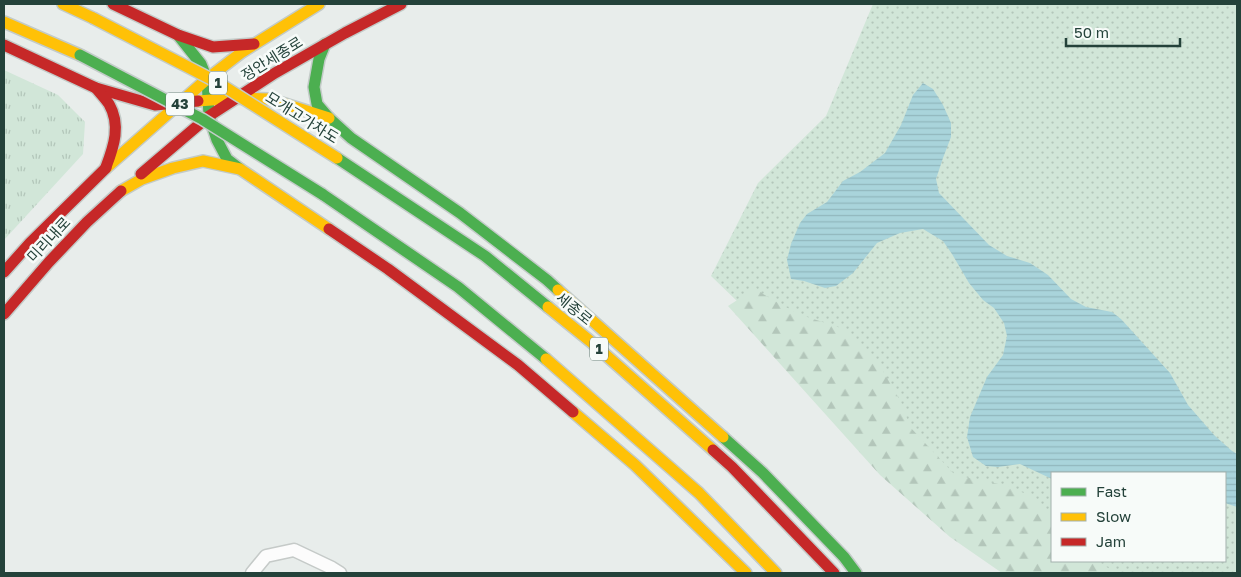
<svg xmlns="http://www.w3.org/2000/svg" width="1241" height="577" font-family="'Golos Text','Noto Sans KR',sans-serif">
  <style>
    .grass { fill: url(#grass-dots); fill-rule: evenodd }
    .forest { fill: url(#forest-firs) }
    .park { fill: url(#park-tufts) }
    .water { fill: url(#water-rules) }
    .lines { fill: none; stroke-linecap: round; stroke-linejoin: round }
    .street-casing { stroke: #c5cac8; stroke-width: 15 }
    .fast-casing { stroke: #c3cbc8; stroke-width: 14 }
    .slow-casing { stroke: #c3cbc8; stroke-width: 14 }
    .jam-casing { stroke: #c3cbc8; stroke-width: 14 }
    .street { stroke: #fcfcfc; stroke-width: 12 }
    .fast { stroke: #4caf50; stroke-width: 11 }
    .slow { stroke: #ffc107; stroke-width: 11 }
    .jam { stroke: #c62828; stroke-width: 11 }
    .fast-bridge-casing { stroke: #c3ccc9; stroke-width: 14; stroke-linecap: butt }
    .slow-bridge-casing { stroke: #c3ccc9; stroke-width: 14; stroke-linecap: butt }
    .fast-bridge { stroke: #4caf50; stroke-width: 11 }
    .slow-bridge { stroke: #ffc107; stroke-width: 11 }
    .labels { text-anchor: middle; stroke-width: 5; stroke-linejoin: round; paint-order: stroke }
    .shield { fill: #f7fbf9; stroke: #637a73; stroke-width: 1 }
    .shield-label { font-size: 14px; font-weight: bold; fill: #24423a }
    .street-label { font-size: 15px; fill: #24423a; stroke: #f7fbf9 }
  </style>
  <defs>
    <pattern id="grass-dots" width="8" height="8" patternUnits="userSpaceOnUse" patternTransform="scale(1.25)"><rect width="8" height="8" fill="#d1e6d8"/><path d="M2 2h.1M6 6h.1" fill="none" stroke="#b3c6ba" stroke-width="1.8" stroke-linecap="round"/></pattern>
    <pattern id="forest-firs" width="22" height="20" patternUnits="userSpaceOnUse" patternTransform="scale(1.25)"><rect width="22" height="20" fill="#d1e6d8"/><path d="M5 1l3.5 6h-7zM16 11l3.5 6h-7z" fill="#b3c6ba"/></pattern>
    <pattern id="park-tufts" width="24" height="20" patternUnits="userSpaceOnUse" patternTransform="scale(1.25)"><rect width="24" height="20" fill="#d1e6d8"/><path d="M3 7l-1-3M5 7V3M7 7l1-3M15 17l-1-3M17 17v-4M19 17l1-3" fill="none" stroke="#b3c6ba"/></pattern>
    <pattern id="water-rules" width="6" height="5" patternUnits="userSpaceOnUse" patternTransform="scale(1.25)"><rect width="6" height="5" fill="#a9d4db"/><path d="M0 2.5h6" fill="none" stroke="#91b7bd"/></pattern>
  </defs>
  <rect width="100%" height="100%" fill="#e8edeb"/>
  <path class="grass" d="M873,4h364v569h-218l-308,-297 47,-93 68,-67zM1052,473h173v88h-173z"/>
  <path class="forest" d="M756,288l7,6 35,20 43,14 35,31 25,43 9,25 45,48 53,11 29,13 15,19v43h44l21,12h-115l-52,-36 -70,-62 -152,-169z"/>
  <path class="park" d="M4,70l54,25 27,27 -2,32 -79,86z"/>
  <path class="water" d="M923,83l10,6 10,16 8,18v14l-8,21 -7,21 3,14 50,52 18,11 23,7 18,12 23,24 15,8 26,5 9,7 49,54 18,32 26,30 18,16 5,3v53l-12,-4v-30h-173v6l-32,-15 -22,3 -12,-1 -13,-9 -6,-20 3,-20 17,-40 16,-22 4,-19 -3,-13 -10,-15 -11,-8 -14,-17 -17,-29 -9,-13 -20,-12 -23,4 -23,10 -24,30 -17,13 -11,2 -21,-7 -13,-2 -4,-19 4,-16 9,-21 7,-9 20,-12 16,-21 17,-9 25,-19 16,-28 12,-30z"/>
  <g class="lines">
    <g class="street-casing">
      <path id="street" d="M252,573l14,-17 28,-6 38,18 8,5"/>
    </g>
    <g class="fast-casing">
      <g id="fast">
        <path d="M178,35l23,29 6,15 2,37 8,24 10,19 13,10"/>
        <path d="M325,44l-6,15 -5,28 3,17 12,14 22,20 109,75 87,67 11,10"/>
        <path d="M337,158l148,98 63,51"/>
        <path d="M322,194l136,93 88,72"/>
        <path d="M723,437l40,36 81,84 12,16"/>
      </g>
    </g>
    <g class="slow-casing">
      <g id="slow">
        <path d="M63,4l30,14"/>
        <path d="M4,22l76,33"/>
        <path d="M198,101l40,-3 31,1 60,19"/>
        <path d="M106,168l101,-89 35,-27 77,-48"/>
        <path d="M121,191l21,-12 31,-11 30,-7 37,8 89,60"/>
        <path d="M558,290l165,147"/>
        <path d="M548,307l42,34 123,109"/>
        <path d="M546,359l153,134 77,80"/>
        <path d="M573,412l62,53 111,108"/>
      </g>
    </g>
    <g class="jam-casing">
      <g id="jam">
        <path d="M113,4l65,31 35,12 41,-3"/>
        <path d="M4,45l92,43 59,17 43,-4"/>
        <path d="M96,88c4,5 9,10 13,16 12,21 5,42 -3,63"/>
        <path d="M141,174l68,-58 66,-43 70,-40 56,-29"/>
        <path d="M329,229l59,40 130,96 55,47"/>
        <path d="M4,272l26,-29 76,-75"/>
        <path d="M4,314l45,-52 38,-40 34,-31"/>
        <path d="M713,450l19,17 102,106"/>
      </g>
    </g>
    <use href="#street" class="street"/>
    <use href="#fast" class="fast"/>
    <use href="#slow" class="slow"/>
    <use href="#jam" class="jam"/>
    <g class="fast-bridge-casing">
      <path id="fast-bridge" d="M80,55l122,64 120,75"/>
    </g>
    <g class="slow-bridge-casing">
      <path id="slow-bridge" d="M93,18l124,64 120,76"/>
    </g>
    <use href="#fast-bridge" class="fast-bridge"/>
    <use href="#slow-bridge" class="slow-bridge"/>
  </g>
  <g class="labels">
    <g class="shield">
      <rect x="209" y="71.5" width="18" height="23" rx="4"/>
      <rect x="166" y="92.5" width="28" height="23" rx="4"/>
      <rect x="590" y="337.5" width="18" height="23" rx="4"/>
    </g>
    <g class="shield-label">
      <text x="218" y="88">1</text>
      <text x="180" y="109">43</text>
      <text x="599" y="354">1</text>
    </g>
    <g class="street-label">
      <text transform="translate(272 59) rotate(-32)" y="5">정안세종로</text>
      <text transform="translate(302 118) rotate(32)" y="5">모개고가차도</text>
      <text transform="translate(49 240) rotate(-47)" y="5">미리내로</text>
      <text transform="translate(574 309) rotate(39)" y="5">세종로</text>
    </g>
  </g>
  <rect width="1241" height="577" fill="none" stroke="#24423a" stroke-width="10"/>
  <rect x="1051" y="472" width="175" height="90" fill="#f7fbf9" stroke="#a3b1ad"/>
  <rect x="1061" y="488" width="25" height="8" fill="#4caf50" stroke="#a3b1ad"/>
  <text x="1096" y="497" font-size="15" fill="#24423a">Fast</text>
  <rect x="1061" y="513" width="25" height="8" fill="#ffc107" stroke="#a3b1ad"/>
  <text x="1096" y="522" font-size="15" fill="#24423a">Slow</text>
  <rect x="1061" y="538" width="25" height="8" fill="#c62828" stroke="#a3b1ad"/>
  <text x="1096" y="547" font-size="15" fill="#24423a">Jam</text>
  <path d="M1066 38v8h114v-8" fill="none" stroke="#24423a" stroke-width="2.5"/>
  <text x="1074" y="38" font-size="15" fill="#24423a" stroke="#f7fbf9" stroke-width="4" paint-order="stroke">50 m</text>
</svg>
